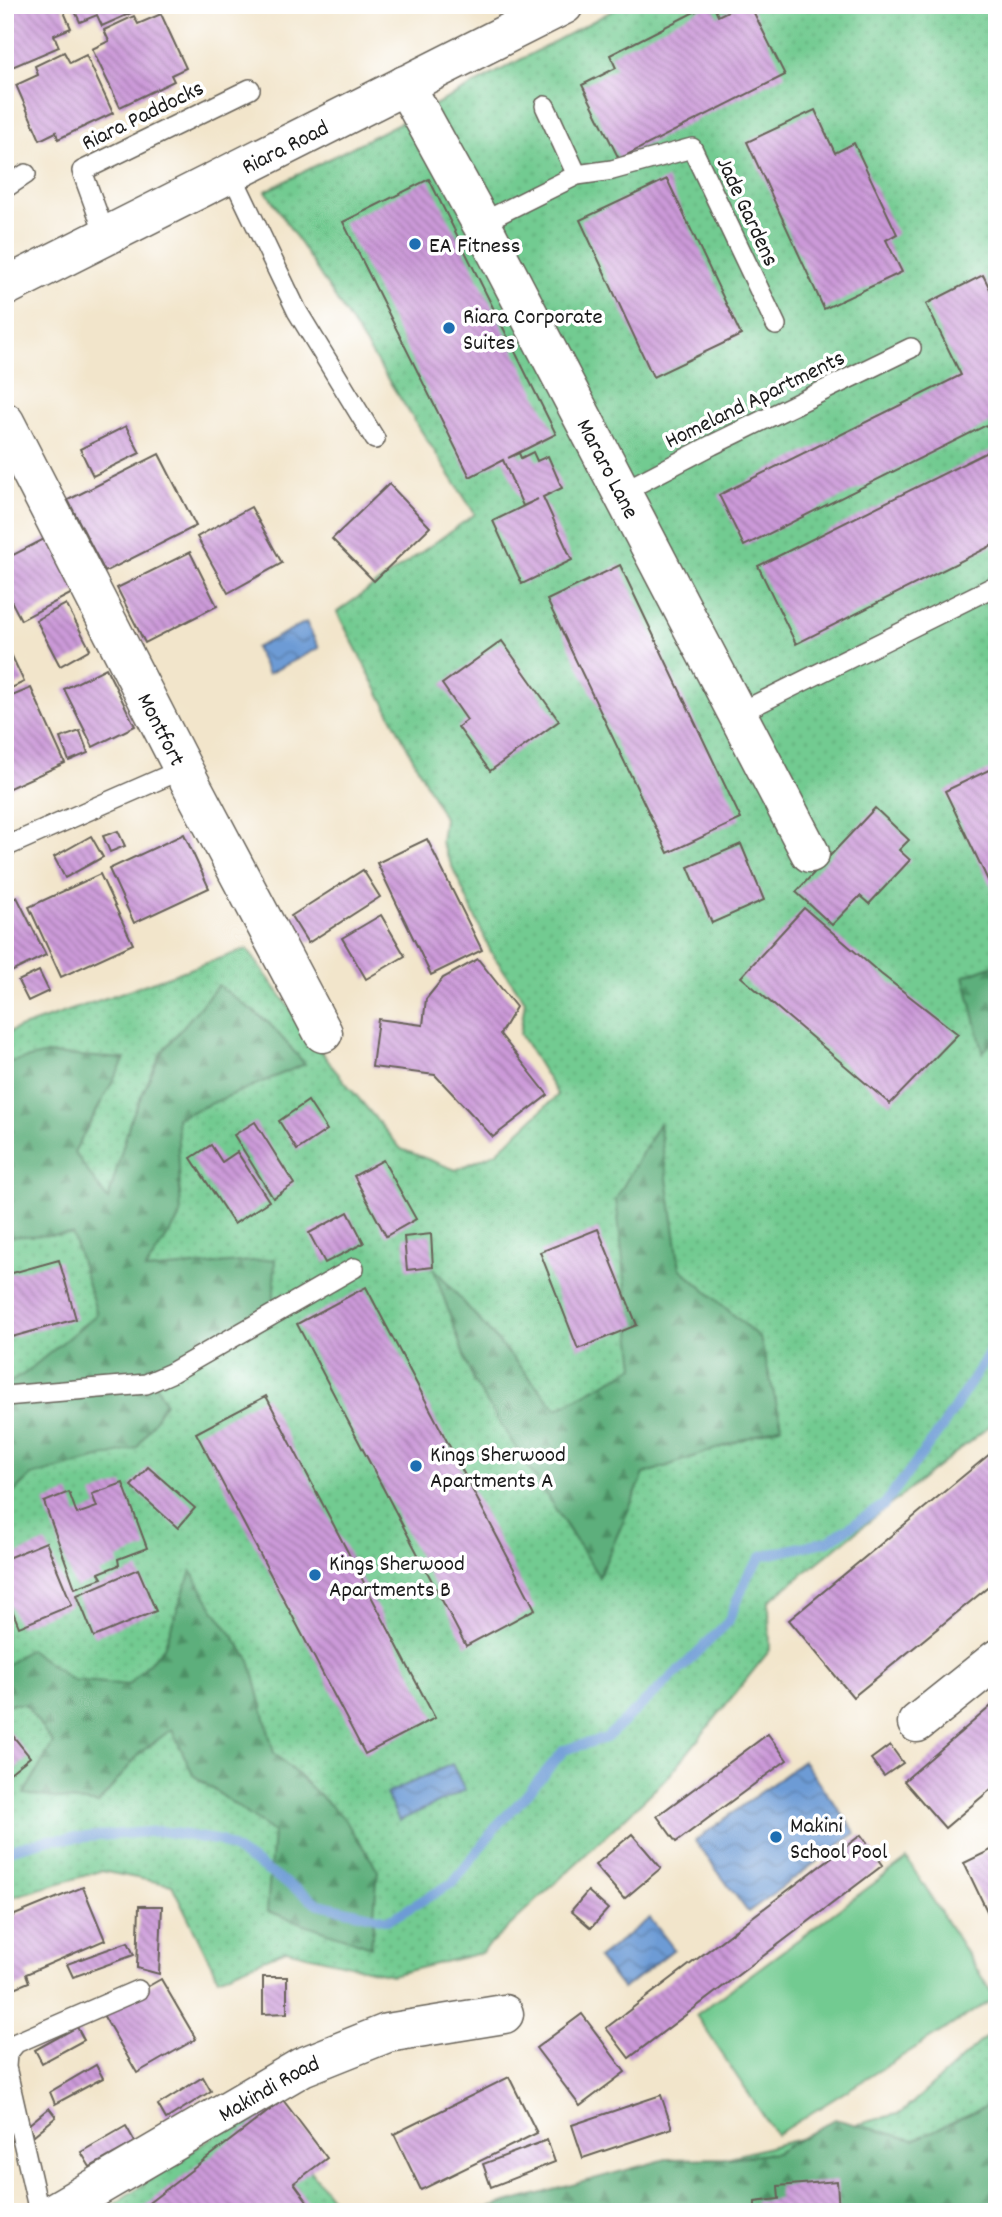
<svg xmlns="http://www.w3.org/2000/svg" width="1002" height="2217" font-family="Dekko,sans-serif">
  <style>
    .grass { fill: url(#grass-dots); stroke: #477456; stroke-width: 2 }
    .forest { fill: url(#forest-firs); stroke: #3c664c; stroke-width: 2 }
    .pitch { fill: #72cb91; stroke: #477456; stroke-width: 2 }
    .water { fill: url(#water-waves); stroke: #445c78; stroke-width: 2 }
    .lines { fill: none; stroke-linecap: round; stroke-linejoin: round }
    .stream { stroke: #6d9bd5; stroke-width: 10 }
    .building { fill: url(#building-back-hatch) }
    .service-casing { stroke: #676259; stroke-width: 22 }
    .minor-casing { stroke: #676259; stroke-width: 41 }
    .tertiary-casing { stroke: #676259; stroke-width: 41 }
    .service { stroke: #fff; stroke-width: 19 }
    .minor { stroke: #fff; stroke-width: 38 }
    .tertiary { stroke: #fff; stroke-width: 38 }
    .poi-dot { fill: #1f6fb2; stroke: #fff; stroke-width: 2.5 }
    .labels { text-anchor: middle; stroke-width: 7; stroke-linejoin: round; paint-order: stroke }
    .street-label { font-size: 23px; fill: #1c1c1c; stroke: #fff }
    .poi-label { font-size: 23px; fill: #1c1c1c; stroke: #fff; text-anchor: start }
  </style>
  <defs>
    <pattern id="grass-dots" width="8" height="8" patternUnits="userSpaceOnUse" patternTransform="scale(1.75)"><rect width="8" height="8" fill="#72cb91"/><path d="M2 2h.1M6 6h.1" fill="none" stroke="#62ae7c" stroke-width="1.8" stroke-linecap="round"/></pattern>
    <pattern id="forest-firs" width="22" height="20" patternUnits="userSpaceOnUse" patternTransform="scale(1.75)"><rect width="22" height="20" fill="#5daf7b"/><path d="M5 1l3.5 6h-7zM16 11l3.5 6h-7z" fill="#4c8e64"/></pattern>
    <pattern id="water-waves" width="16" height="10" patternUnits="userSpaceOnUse" patternTransform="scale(1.75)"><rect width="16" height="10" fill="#6d9bd5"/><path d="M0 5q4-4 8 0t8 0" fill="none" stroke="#597eac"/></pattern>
    <pattern id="building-back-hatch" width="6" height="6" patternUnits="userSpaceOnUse" patternTransform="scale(1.75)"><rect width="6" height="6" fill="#cc9ad9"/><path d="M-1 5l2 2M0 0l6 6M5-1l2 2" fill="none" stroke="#a57daf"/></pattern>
  </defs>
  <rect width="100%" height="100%" fill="#fff"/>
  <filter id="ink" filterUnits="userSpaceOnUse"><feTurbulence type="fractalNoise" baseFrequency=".0143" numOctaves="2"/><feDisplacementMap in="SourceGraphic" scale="14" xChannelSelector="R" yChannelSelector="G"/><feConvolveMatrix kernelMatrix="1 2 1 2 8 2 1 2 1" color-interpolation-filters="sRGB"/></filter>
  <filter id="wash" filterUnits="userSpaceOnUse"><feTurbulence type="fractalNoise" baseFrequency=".00686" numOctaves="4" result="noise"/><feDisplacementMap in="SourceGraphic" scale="28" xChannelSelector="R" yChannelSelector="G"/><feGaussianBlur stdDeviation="1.57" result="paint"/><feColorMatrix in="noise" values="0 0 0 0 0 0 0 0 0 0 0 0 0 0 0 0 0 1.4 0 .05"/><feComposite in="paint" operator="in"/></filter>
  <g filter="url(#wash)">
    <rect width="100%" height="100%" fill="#f2e5cb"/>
    <g class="grass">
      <path d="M623,5h374v1415l-228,181 1,49 -102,127 -187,176 -90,22 -105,-25 -68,28 -46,-93 -71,-14 -96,28v-866l242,-84 87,120 67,80 55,21 41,-18 61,-57 -38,-61 5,-33 -34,-49 -50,-110 3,-24 -107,-206 138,-98 -209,-323 192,-98z"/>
      <path d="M997,2027v185h-481l385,-99z"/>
      <path d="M261,2104l81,108h-239z"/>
    </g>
    <g class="forest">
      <path d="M997,964v72l-14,16 -19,-76z"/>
      <path d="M218,985l51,38 36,41 -128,54 4,98 -36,54 130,-11 -2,65 -82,35 -43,7 17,37 -28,45 -106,28 -26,25v-116l19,-11 73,-60 -25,-80 -67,3v-174l43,-9 77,5 -51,93 34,48 22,-79 31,-68z"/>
      <path d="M659,1123l21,145 80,70 22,88 -138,48 -45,103 -126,-196 -40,-114 124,142 78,-42 -19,-168z"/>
      <path d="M191,1571l22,37 37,52 24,93 69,64 35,53 -7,77 -104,-36 6,-79 -80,-57 -21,-46 -32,24 -42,51 -74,-10 29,-51 -28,-39h-20v-38l24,-17 43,31 56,5 36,-38z"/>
      <path d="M997,2101v111h-568l59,-4 178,-49 64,-1 46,-5 59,-34 79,21z"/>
    </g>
    <path class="pitch" d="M907,1859l88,139 -219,137 -80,-120z"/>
    <g class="water">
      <path d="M306,622l13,26 -51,26 -13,-26z"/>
      <path d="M803,1761l53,72 -108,79 -53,-71z"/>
      <path d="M452,1764l13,26 -66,31 -13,-27z"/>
      <path d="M650,1918l24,31 -51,40 -25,-31z"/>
    </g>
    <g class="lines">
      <path class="stream" d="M5,1851l42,-11 114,-9 60,10 98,63 70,16 65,-38 45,-59 25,-25 40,-48 42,-12 80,-74 42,-42 20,-47 14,-19 66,-15 56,-36 59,-79 54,-85"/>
    </g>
    <g id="blocks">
      <g class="building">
        <path d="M5,5h56l10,23 -17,7 5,12 -54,23z"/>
        <path d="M72,5h77l-47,21 -5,-11 -17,7z"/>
        <path d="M708,5h5l5,11 22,-11h10l35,70 -166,84 -37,-74 34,-17 -6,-13z"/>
        <path d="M161,14l25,54 -15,7 3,6 -54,26 -28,-58 17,-8 -5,-11 30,-14 4,8z"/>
        <path d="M64,52l6,11 16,-8 27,58 -55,26 -2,-7 -16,8 -24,-55 22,-10 -3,-9z"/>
        <path d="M815,110l20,43 19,-10 43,91 -11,6 16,32 -78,37 -77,-167z"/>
        <path d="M429,179l127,255 -48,24 11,-5 2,5 12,-6 4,9 11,-5 14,32 -19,9 29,63 -50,24 -29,-63 45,-22 -15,7 -20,-46 -33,17 -127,-255z"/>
        <path d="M667,179l74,156 -88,42 -73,-157z"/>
        <path d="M983,275l14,28v117l-253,126 -25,-51 242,-120 -35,-71z"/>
        <path d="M126,426l14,27 -47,23 -13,-27z"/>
        <path d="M997,447v96l-201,101 -38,-78z"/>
        <path d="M159,454l37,72 -91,46 -37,-72z"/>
        <path d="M389,484l41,43 -56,54 -42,-42z"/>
        <path d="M251,507l31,56 -54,30 -31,-56z"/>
        <path d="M50,536l28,54 -57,30 -16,-31v-30z"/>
        <path d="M190,552l27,54 -72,37 -28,-55z"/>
        <path d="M620,565l121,254 -73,34 -121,-253z"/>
        <path d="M66,604l24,45 -30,17 -24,-46z"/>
        <path d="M5,641l19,41 -19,9z"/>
        <path d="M502,641l57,80 -69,50 -32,-44 9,-7 -25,-36z"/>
        <path d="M106,668l29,58 -42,21 -29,-58z"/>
        <path d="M31,688l34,75 -60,27v-91z"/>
        <path d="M80,731l8,22 -19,8 -9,-23z"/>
        <path d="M997,766v133l-52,-108z"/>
        <path d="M875,808l34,32 -10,10 11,10 -41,44 -9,-8 -28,29 -36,-33z"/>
        <path d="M118,831l7,15 -15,6 -7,-16z"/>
        <path d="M184,834l25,54 -75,35 -25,-54z"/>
        <path d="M91,836l12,21 -38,21 -11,-21z"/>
        <path d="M427,839l55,111 -51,25 -54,-112z"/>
        <path d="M741,844l23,56 -52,23 -24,-56z"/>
        <path d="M363,870l17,27 -72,46 -17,-27z"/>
        <path d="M100,874l33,70 -72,33 -32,-70z"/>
        <path d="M17,897l29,58 -41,20v-72z"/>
        <path d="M804,908l77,66 77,60 -68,70 -149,-127z"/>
        <path d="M381,915l24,41 -39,23 -24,-41z"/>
        <path d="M478,959l38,48 -16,27 48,61 -55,42 -58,-62 -63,-8 6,-48 45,6 3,-26 17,-21z"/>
        <path d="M39,971l10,20 -21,10 -10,-20z"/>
        <path d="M308,1101l19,29 -30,20 -18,-29z"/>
        <path d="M255,1122l39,62 -21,14 -39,-63z"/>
        <path d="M211,1145l11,17 15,-10 32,49 -35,23 -43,-66z"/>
        <path d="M383,1160l33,59 -30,17 -32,-60z"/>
        <path d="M348,1212l16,31 -39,20 -16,-30z"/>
        <path d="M598,1229l39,96 -59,24 -38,-97z"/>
        <path d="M431,1234l2,33 -26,3 -3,-33z"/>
        <path d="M59,1260l17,59 -71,20v-64z"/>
        <path d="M366,1287l169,322 -69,37 -169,-322z"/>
        <path d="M266,1396l169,322 -70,36 -169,-321z"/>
        <path d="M997,1448v132l-144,117 -64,-77z"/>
        <path d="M148,1467l47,41 -17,20 -47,-42z"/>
        <path d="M123,1483l24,65 -29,11 1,6 -20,8 3,5 -27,10 -31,-86 25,-10 8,22 20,-7 -5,-13z"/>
        <path d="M46,1542l26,63 -53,22 -14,-35v-33z"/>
        <path d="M138,1569l18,42 -62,26 -17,-42z"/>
        <path d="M997,1701v83l-52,44 -41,-47z"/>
        <path d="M5,1726l25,31 -25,20z"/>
        <path d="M768,1734l19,26 -111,82 -19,-26z"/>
        <path d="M890,1745l13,18 -19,13 -13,-17z"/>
        <path d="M632,1834l29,34 -37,31 -29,-34z"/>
        <path d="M861,1835l22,30 -254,193 -23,-30z"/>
        <path d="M997,1847v85l-33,-69z"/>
        <path d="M83,1887l22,53 -79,34 3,8 -24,10v-73z"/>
        <path d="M588,1891l20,18 -17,19 -20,-17z"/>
        <path d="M139,1906h23l-3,68 -22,-6z"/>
        <path d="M128,1942l6,13 -61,22 -6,-13z"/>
        <path d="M263,1977h24v36l-24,1z"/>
        <path d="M161,1979l35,60 -59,34 -35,-60z"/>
        <path d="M582,2014l43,58 -45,34 -44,-58z"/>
        <path d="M77,2027l7,13 -42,23 -7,-13z"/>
        <path d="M96,2065l7,13 -48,26 -5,-12z"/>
        <path d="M203,2077l8,14 -45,28 -8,-14z"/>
        <path d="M509,2077l28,56 -116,57 -27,-56z"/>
        <path d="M661,2095l11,33 -89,30 -11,-33z"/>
        <path d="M283,2100l44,58 -33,25 19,26 -4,3h-172z"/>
        <path d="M49,2108l7,9 -22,18 -7,-9z"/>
        <path d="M126,2126l9,16 -45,25 -9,-15z"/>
        <path d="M547,2140l8,22 -64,25 -8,-23z"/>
        <path d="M837,2181l2,31h-84v-10l24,-3 -1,-13z"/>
      </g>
    </g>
  </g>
  <g filter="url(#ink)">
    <use href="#blocks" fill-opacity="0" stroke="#676259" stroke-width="2"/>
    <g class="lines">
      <g class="service-casing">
        <g id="service">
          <path d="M545,106l32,69"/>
          <path d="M231,173l66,138 78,128"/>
          <path d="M5,188l21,-14"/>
          <path d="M481,223l96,-48 35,-5 80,-22 84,177"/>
          <path d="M106,237l-24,-66 168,-82"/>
          <path d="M620,493l92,-48 199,-97"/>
          <path d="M737,714l260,-129"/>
          <path d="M5,847l178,-78"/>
          <path d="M5,1396l141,-12 25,-11 183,-105"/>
          <path d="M39,2212l-33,-145 1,-13 9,-11 122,-53"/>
        </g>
      </g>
      <g class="minor-casing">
        <g id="minor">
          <path id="s1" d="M405,85l76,138 329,630"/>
          <path id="s2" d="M5,422l178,347 140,264"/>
          <path d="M917,1723l80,-64"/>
          <path id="s3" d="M54,2212l248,-145 85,-34 117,-19"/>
        </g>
      </g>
      <g class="tertiary-casing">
        <g id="tertiary">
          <path id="s4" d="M5,287l559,-282"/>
        </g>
      </g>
      <use href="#service" class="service"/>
      <use href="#minor" class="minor"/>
      <use href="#tertiary" class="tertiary"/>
    </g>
  </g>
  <g class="poi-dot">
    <circle cx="415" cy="244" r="7"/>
    <circle cx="449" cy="328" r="7"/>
    <circle cx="416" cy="1466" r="7"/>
    <circle cx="315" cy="1575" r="7"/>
    <circle cx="776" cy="1837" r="7"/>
  </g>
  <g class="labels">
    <g class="street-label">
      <text transform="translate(142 114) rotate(-26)" y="8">Riara Paddocks</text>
      <text dy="8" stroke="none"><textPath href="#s4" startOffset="313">Riara Road</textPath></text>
      <text transform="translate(749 211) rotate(65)" y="8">Jade Gardens</text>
      <text transform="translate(754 398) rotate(-26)" y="8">Homeland Apartments</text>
      <text dy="8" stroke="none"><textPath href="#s1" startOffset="434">Mararo Lane</textPath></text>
      <text dy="8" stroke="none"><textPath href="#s2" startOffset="345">Montfort</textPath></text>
      <text dy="8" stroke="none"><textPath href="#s3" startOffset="248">Makindi Road</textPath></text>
    </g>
    <g class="poi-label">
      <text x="429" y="252">EA Fitness</text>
      <text x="463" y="323">Riara Corporate<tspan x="463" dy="26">Suites</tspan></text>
      <text x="430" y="1461">Kings Sherwood<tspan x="430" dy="26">Apartments A</tspan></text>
      <text x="329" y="1570">Kings Sherwood<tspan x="329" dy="26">Apartments B</tspan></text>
      <text x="790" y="1832">Makini<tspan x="790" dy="26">School Pool</tspan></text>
    </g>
  </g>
  <rect width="1002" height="2217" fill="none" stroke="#fff" stroke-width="28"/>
</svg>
